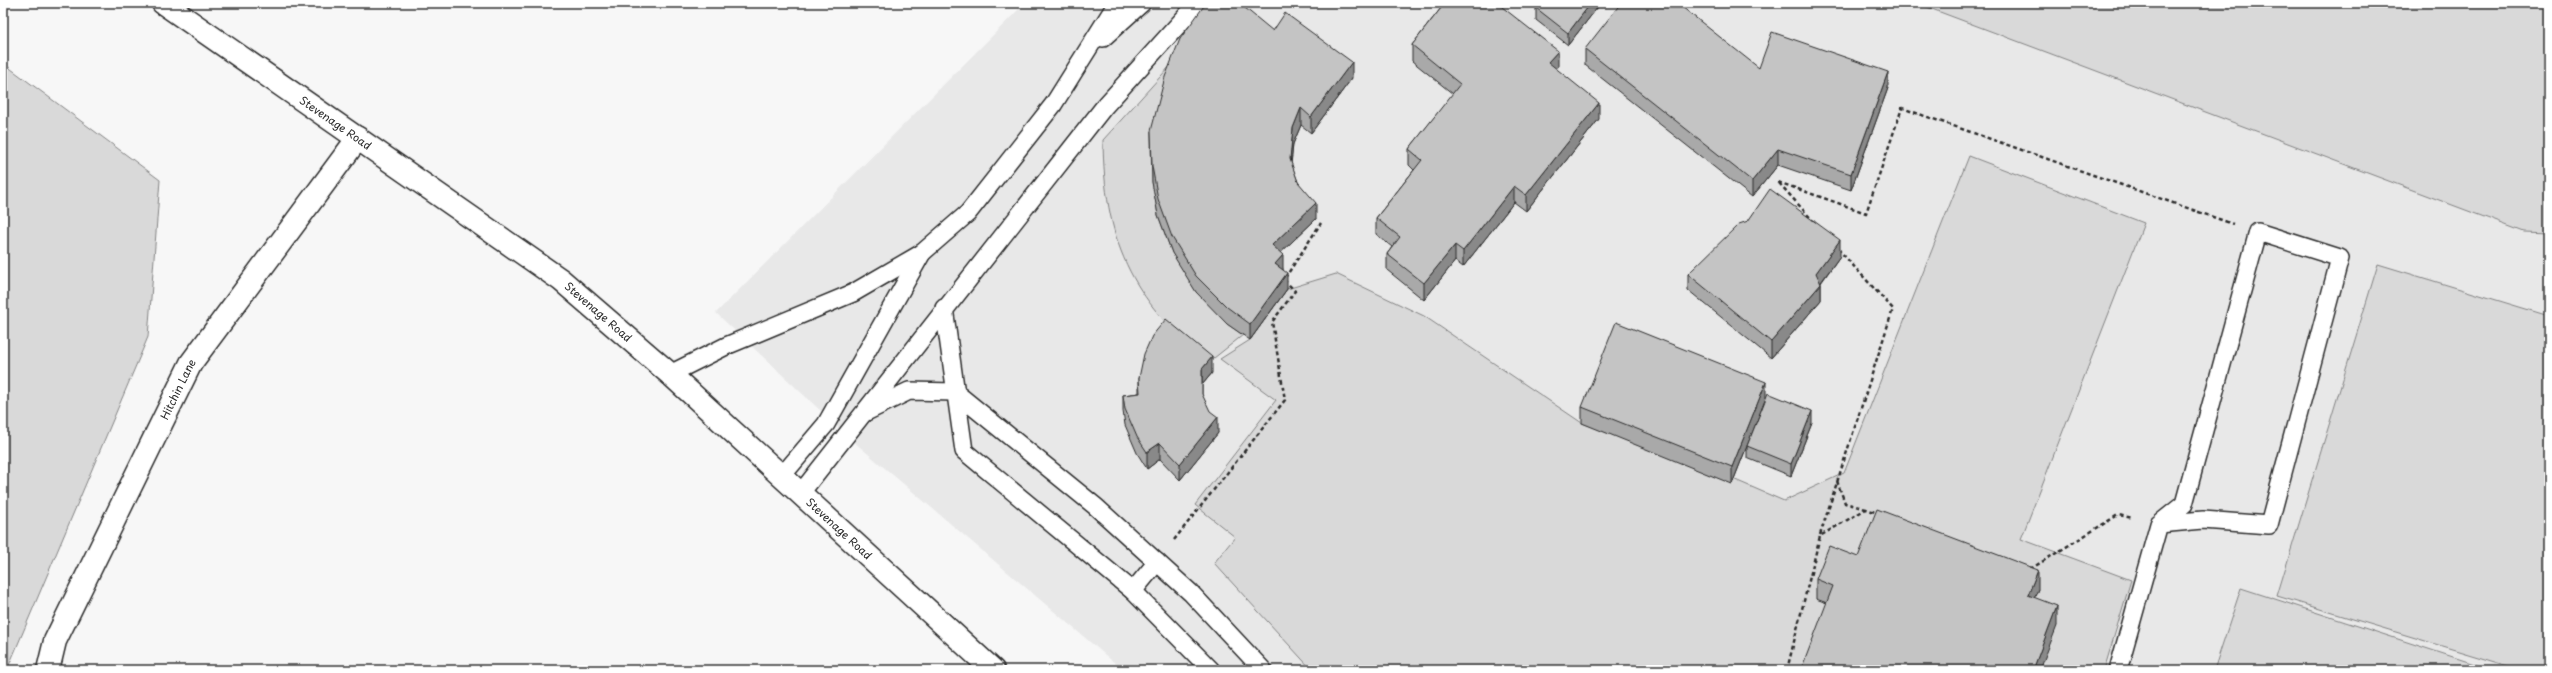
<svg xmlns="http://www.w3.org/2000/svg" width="2552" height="673" font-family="'Playpen Sans',sans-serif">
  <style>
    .built { fill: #e8e8e8 }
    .green { fill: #d9d9d9; stroke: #828282 }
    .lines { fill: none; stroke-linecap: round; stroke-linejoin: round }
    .lane-casing { stroke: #2b2b2b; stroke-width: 20 }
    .street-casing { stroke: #2b2b2b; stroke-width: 25 }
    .primary-casing { stroke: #2b2b2b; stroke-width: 25 }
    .path { stroke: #2b2b2b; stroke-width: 2.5; stroke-dasharray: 4 3; stroke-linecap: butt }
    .lane { stroke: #fff; stroke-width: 17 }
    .street { stroke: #fff; stroke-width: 22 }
    .primary { stroke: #fff; stroke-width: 22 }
    .wall { fill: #a9a9a9; stroke: #2b2b2b }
    .shaded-wall { fill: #898989; stroke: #2b2b2b }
    .building { fill: #c4c4c4; stroke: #2b2b2b }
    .labels { text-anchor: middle; stroke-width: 3; stroke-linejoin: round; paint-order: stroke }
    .street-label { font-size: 11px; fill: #2b2b2b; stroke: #fff }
  </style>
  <rect width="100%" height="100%" fill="#f7f7f7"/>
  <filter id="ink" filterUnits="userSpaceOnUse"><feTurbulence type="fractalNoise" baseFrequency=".025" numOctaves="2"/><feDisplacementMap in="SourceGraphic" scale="8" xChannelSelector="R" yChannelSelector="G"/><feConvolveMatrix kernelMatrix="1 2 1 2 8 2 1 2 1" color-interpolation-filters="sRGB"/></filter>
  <g filter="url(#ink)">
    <path class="built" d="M1025,3h1524v667h-1426l-269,-228 -138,-129z"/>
    <g class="green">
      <path d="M1916,3h633v230l-25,-1z"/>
      <path d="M1180,55l-29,92 1,35 6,33 14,38 55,71 16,11 -34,27c-79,-62 -105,-124 -106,-222z"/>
      <path d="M3,63l157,117 -12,157 -141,333h-4z"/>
      <path d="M1969,156l175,67 -123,316 110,41 -27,90h-792l-98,-107 21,-26 -40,-32 81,-105 -56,-41 30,-19 37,-51 49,-15 88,42 158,107 151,56 51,22 60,-28z"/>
      <path d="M2378,264l171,52v354h-28l-244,-74z"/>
      <path d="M2241,588l252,82h-279z"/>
    </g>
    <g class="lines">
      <g class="lane-casing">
        <g id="lane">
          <path d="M1103,38l39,-35"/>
          <path d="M944,308l20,143 169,140 78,79"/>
          <path d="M670,374l56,-28 127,-53 69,-40 46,-40 85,-108 64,-102"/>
          <path d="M866,412l43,-21 46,1 140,114 96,87 72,77"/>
          <path d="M781,477l45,-53 96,-171"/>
          <path d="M800,494l304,-387 94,-104"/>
          <path d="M1133,591l24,-29"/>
          <path d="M2118,670l41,-146 25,-20 74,-272 82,26 -71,267 -66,-5 -44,4"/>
        </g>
      </g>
      <g class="street-casing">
        <g id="street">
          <path id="s1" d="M48,670l7,-29 136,-278 167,-225"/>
        </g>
      </g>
      <g class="primary-casing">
        <g id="primary">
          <path id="s2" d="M163,3l398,277 109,94 323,296"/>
        </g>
      </g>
      <g class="path">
        <path d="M1778,182l88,31 36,-105 331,116"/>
        <path d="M1779,183l36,40"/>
        <path d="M1285,278l36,-55"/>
        <path d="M1837,481l8,22 21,6"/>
        <path d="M1820,535l73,-226 -55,-60"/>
        <path d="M1174,540l111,-140 -13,-78 23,-31 -10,-10"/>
        <path d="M2030,567l2,1 86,-53 15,3"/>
        <path d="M1787,670l33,-134 46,-27 12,4"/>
      </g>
      <use href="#lane" class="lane"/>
      <use href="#street" class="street"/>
      <use href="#primary" class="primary"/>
    </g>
    <g class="wall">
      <path d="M1441,3h56l61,64 -2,2 43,50 -73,92 -12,-9 -51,65 -8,-6 -31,39 -37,-30v-16l5,-7 -16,-13v-16l38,-48 -5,-5v-16l44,-55 -41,-33v-16l29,-37z"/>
      <path d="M1601,3l-33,42 -32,-25v-12z"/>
      <path d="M1273,31l79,47 -41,55 -10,-8 -8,19 -2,19 7,19 18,37 -36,34 3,17 4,19 -37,51 -23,-16 -31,-32 -24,-39 -14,-38 -6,-33 -1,-51z"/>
      <path d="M1585,49l174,19 129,20 -37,102 -73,-25 -26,32 -167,-132z"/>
      <path d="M1840,256l-19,27v17l-50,58 -83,-68v-16z"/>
      <path d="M1212,373l-10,12v10l16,38 -38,47 -20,-21 -13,10 -10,-16 -12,-28 -2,-14v-16l16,-2v-15z"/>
      <path d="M1766,398l-34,86 -150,-61v-16z"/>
      <path d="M1812,423l-21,53 -44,-18v-12z"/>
      <path d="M1816,579l222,10 -4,9 23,28 -230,-23 -11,-4z"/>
    </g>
    <g class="shaded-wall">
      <path d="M1591,3h10l-33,42v-12z"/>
      <path d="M1558,51v16l-10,11v-16z"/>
      <path d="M1352,62v16l-41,55v-16z"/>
      <path d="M1888,72v16l-37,102v-16z"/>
      <path d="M1599,103v16l-73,92v-16z"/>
      <path d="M1301,108v17l-8,19 -3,32v-17l3,-31z"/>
      <path d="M1778,149v16l-26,32v-16z"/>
      <path d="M1514,186v16l-51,65v-16z"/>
      <path d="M1316,203v16l-44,42v-16z"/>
      <path d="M1840,240v16l-24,33v-16z"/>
      <path d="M1455,245v16l-31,39v-17z"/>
      <path d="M1283,255v16l-8,-7z"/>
      <path d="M1287,273v16l-37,51v-16z"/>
      <path d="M1821,284v16l-50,58v-16z"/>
      <path d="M1212,357v16l-10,12v-16z"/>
      <path d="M1766,382v16l-34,86v-17z"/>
      <path d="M1812,411v12l-21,53v-12z"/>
      <path d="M1218,417v16l-38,47v-16z"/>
      <path d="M1160,443v16l-13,10v-17z"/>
      <path d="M2038,570v19l-10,25v-19z"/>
      <path d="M2057,606v20l-17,44h-7z"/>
    </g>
    <g class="building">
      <path d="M1206,3h33l34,28 12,-18 67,49 -41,55 -10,-9 -8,20 -3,31 8,23 18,21 -44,42 11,10 -8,9 12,9 -37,51 -23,-17 -31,-31 -24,-39 -14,-38 -6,-33 -1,-35 14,-54 15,-38z"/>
      <path d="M1445,3h52l61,48 -10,11 51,41 -73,92 -12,-9 -51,65 -8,-6 -31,38 -37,-29 13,-17 -24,-19 46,-58 -13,-11 51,-65 -48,-39z"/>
      <path d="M1540,3h51l-23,30 -32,-25z"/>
      <path d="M1621,3h56l82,65 13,-36 116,40 -37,102 -73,-25 -26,32 -167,-132z"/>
      <path d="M1770,189l70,51 -24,33 5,11 -50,58 -83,-68 51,-50 9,-3z"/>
      <path d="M1166,319l46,38 -10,12v25l8,17 8,6 -38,47 -20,-21 -13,9 -10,-15 -12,-28 -2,-14 17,-2 -1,-15 5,-24 8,-18z"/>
      <path d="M1616,322l150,60 -34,85 -150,-60z"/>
      <path d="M1768,393l44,18 -21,53 -44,-18z"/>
      <path d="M1877,509l161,61 -10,25 29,11 -24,64h-232l32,-84 -17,-7 13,-33 29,11z"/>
    </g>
  </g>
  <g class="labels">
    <g class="street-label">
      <text dy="4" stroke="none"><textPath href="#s2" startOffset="210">Stevenage Road</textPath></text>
      <text dy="4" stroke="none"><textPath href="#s2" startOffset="534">Stevenage Road</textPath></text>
      <text dy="4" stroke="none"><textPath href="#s1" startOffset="310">Hitchin Lane</textPath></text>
      <text dy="4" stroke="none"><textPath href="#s2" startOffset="858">Stevenage Road</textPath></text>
    </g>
  </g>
  <rect width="2552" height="673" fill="none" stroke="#fff" stroke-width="16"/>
  <rect x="8" y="8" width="2536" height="657" fill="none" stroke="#2b2b2b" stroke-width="1.5" filter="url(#ink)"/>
</svg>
